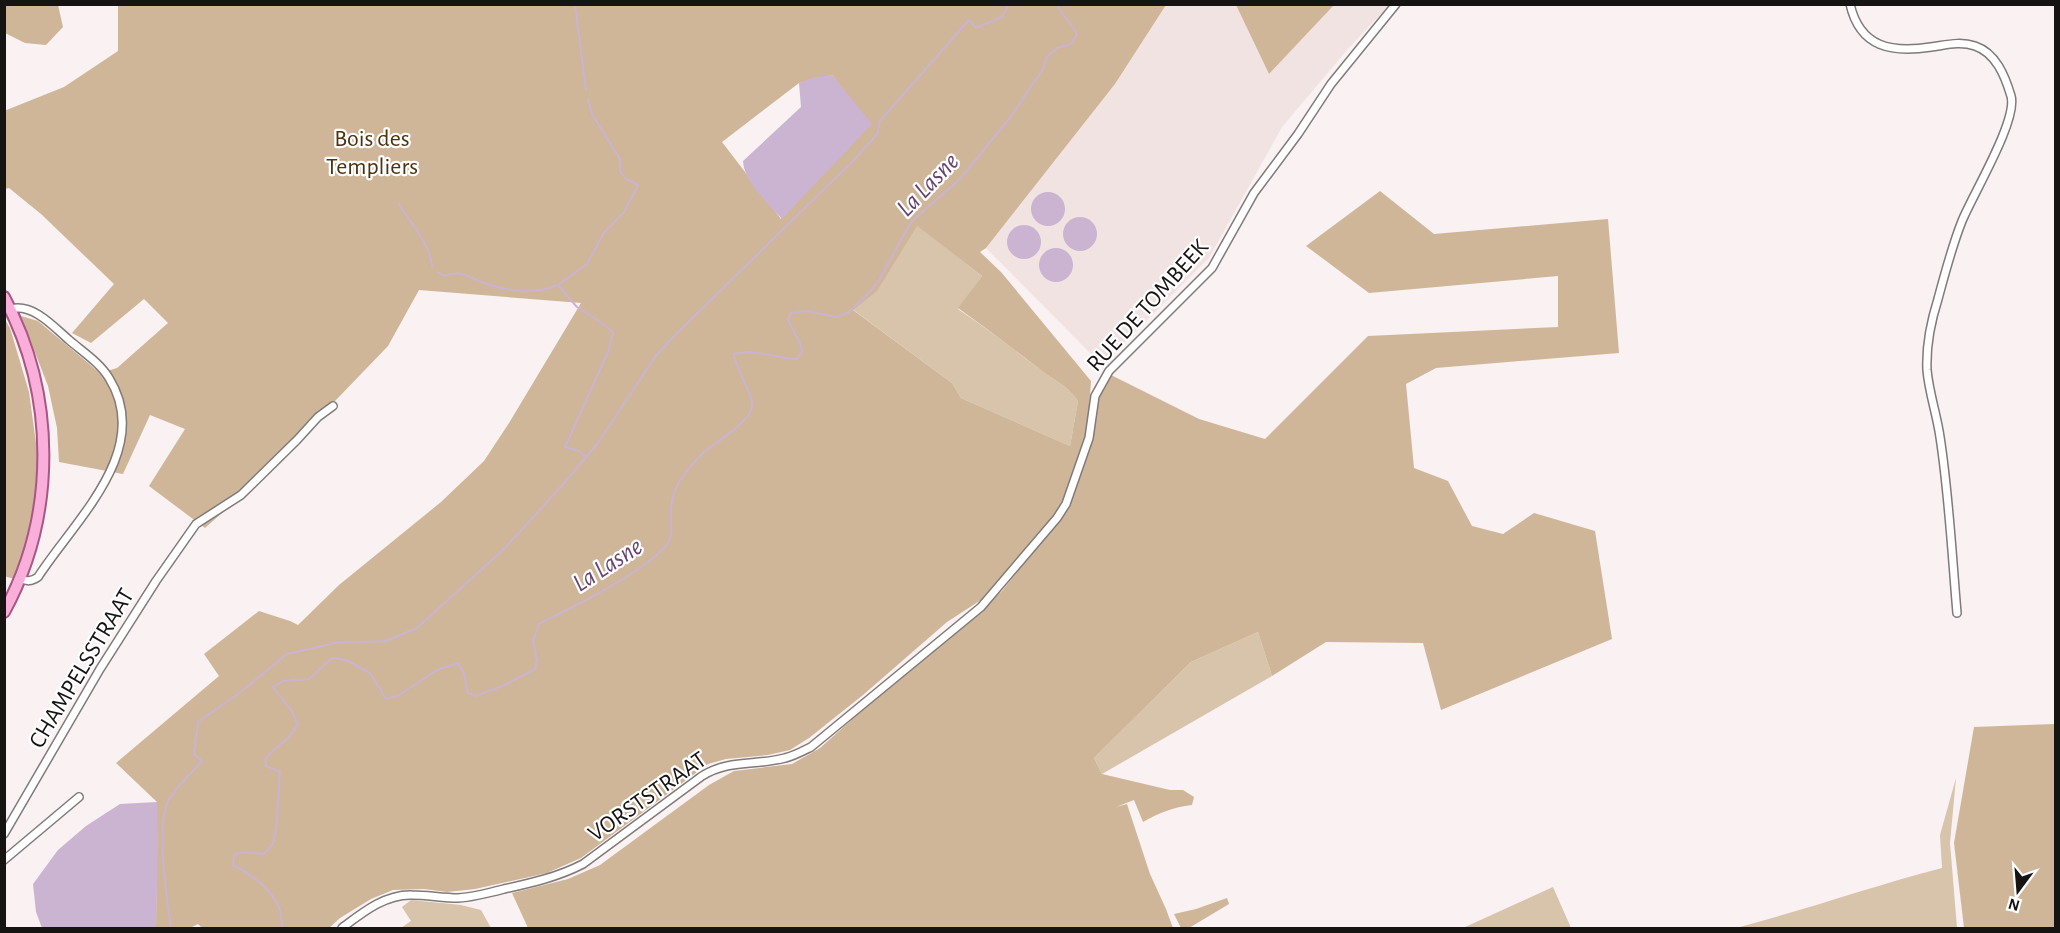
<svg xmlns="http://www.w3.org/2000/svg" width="2060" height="933" font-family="'Alegreya Sans',sans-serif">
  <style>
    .built { fill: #f2e3e3 }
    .green { fill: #d8c3ab }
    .forest { fill: #cfb699; fill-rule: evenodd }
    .water { fill: #cbb3d2 }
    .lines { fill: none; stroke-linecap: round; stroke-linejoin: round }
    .stream { stroke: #cbb3d2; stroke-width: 2 }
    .street-casing { stroke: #807a7a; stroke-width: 10 }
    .primary-casing { stroke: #a85684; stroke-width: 14 }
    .street { stroke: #fff; stroke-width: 7 }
    .primary { stroke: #faafda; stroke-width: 10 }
    .labels { text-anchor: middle; stroke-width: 4.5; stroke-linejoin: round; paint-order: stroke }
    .park-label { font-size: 24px; fill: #4d320d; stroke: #fff }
    .street-label { font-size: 24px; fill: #161313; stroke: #fff }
    .water-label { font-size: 26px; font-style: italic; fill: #664570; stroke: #fff }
  </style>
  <rect width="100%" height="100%" fill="#f9f1f2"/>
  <path class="built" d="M1166,5h70l33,69 65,-69h55l-41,44 -66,78 -73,131 -107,107 -116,-117 129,-164z"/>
  <g class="green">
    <path d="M911,221l71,55 -24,33c28,19 54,39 80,59 16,13 27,15 40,33l-8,45 -109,-48 -9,-15 -100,-74z"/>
    <path d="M1258,632l14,44 -170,98 -8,-16 97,-96z"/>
    <path d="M1956,778l-6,65 7,85h-221c69,-18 137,-42 206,-60l-2,-33z"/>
    <path d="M1553,887l18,41h-108z"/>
    <path d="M411,900l50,5 20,5 10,18h-90l10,-7 -9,-14z"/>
  </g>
  <g class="forest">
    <path d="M5,4l53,1 5,22 -17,18 -21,-2 -20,-10z"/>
    <path d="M118,5h1048l-51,79 -129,164 -6,4 21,20 90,109 -3,41 4,-13 19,-34 88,44 66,20 103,-103 190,-9v-51l-189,17 -63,-47 74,-55 54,43 174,-15 11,134 -183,15 -30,16 8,84 34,13 24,45 31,8 31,-21 61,18 17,108 -171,71 -18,-67 -97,-1 -54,34 -14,-44 -67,30 -97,96 8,16 68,16h13l11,7 -2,8c-19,2 -33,8 -49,17l-9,-22 -18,7 11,-3 23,70 16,35 7,19h-94l-1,-1 -2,1h-548l-16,-35 56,-14 32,-14 109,-80 25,-14 58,-7 28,-16 92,-82 90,-75 58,-73 14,-48 -10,30 -14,20 -69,80 -34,22 -84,73 -54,43 -19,12 -22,5 -42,4 -18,5 -127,94 -34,15 -72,16 -28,3 -23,-3 -31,1 -22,9 -31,19 -11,10h-127l-4,-4 -8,4h-34l1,-126 -41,-39 103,-87 -15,-22 55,-43 31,10 8,4 41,-40 102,-83 43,-41 25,-38 72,-120 -162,-13 -31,56 -130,135 -53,47 -56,-42 36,-57 -35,-14 -27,59 -64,-12 -2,-34 -9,-42 -27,-70 17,5 62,52 17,-5 51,-45 -24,-24 -53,44 -19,-10 42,-49 -73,-70 -32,-26 -4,1 -1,-78 60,-24 54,-36zM832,75l10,14 -61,130 -59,-77 77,-59zM917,226l65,50 -24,32c28,20 54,40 80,60 16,13 27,15 40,33l-8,45 -109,-48 -9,-15 -99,-73 24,-19z"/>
    <path d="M1236,5h98l-65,69z"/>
    <path d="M4,318l6,10 19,64 9,66 -5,62 -19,59 -10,-3z"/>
    <path d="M2055,724v204h-91l-10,-85 20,-116z"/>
    <path d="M1227,898l2,6 -40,24h-8l-7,-14 22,-5z"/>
  </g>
  <g class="water">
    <path d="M832,75l40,49 -90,95c-14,-16 -38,-37 -39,-58l58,-54 -2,-24 16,-6z"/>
    <circle cx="1048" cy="209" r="17"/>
    <circle cx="1080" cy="234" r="17"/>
    <circle cx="1024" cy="242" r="17"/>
    <circle cx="1056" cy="265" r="17"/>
    <path d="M157,802l1,38 -2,88h-114l-6,-16 -3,-28 25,-34 28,-24 34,-22z"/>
  </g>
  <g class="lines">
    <g class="stream">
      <path d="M575,4l11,86"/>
      <path d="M399,204c12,20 31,39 33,63"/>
      <path d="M438,272l6,4c16,-6 20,-1 35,5 27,10 51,15 79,4"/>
      <path d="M586,457l-7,-6 -14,-4 44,-97 4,-18 -14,-11 -22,-14 -19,-22 29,-21 16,-30 21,-22 14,-27 -12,-6 -6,-8v-12l-28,-45 -4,-15"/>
      <path d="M171,928c-4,-34 -15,-92 -4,-124 3,-10 27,-34 35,-43l-8,-7 4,-32 44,-31 45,-37 48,-11 51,-2 31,-13 88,-80 61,-67 32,-38 57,-86 20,-22 179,-175 24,-27 1,-11 90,-102 7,8 26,-11 7,-13"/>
      <path d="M282,928c-1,-5 0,-13 -2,-18 -7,-21 -30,-36 -47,-45l1,-10 9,-3 21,2 9,-10 4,-21 3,-51 -14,-6 -1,-7c13,-15 24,-17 33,-35l-7,-14 -18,-23 10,-6 26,-2 23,-21 14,2 24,13 16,26 13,-4 38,-25 21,-7 6,11 4,19 8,3 31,-12 28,-15 2,-10 -4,-18 6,-17c28,-14 122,-59 132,-87 1,-5 0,-13 0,-18 -1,-18 3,-32 15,-47 5,-6 12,-14 18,-20 13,-10 41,-27 47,-42 6,-13 -16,-39 -17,-56 22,-6 41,5 63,5l5,-7 -2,-9 -12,-23 3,-7 15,-2 31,6 12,-5 20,-19 10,-13 32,-58 49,-43 52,-64 31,-46 4,-12 10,-9 14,-4 6,-9c-5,-14 -16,-19 -20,-31"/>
    </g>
    <g class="street-casing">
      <g id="street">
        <path d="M1850,4c10,44 42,49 81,43 15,-2 29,-6 44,-1 21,7 30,30 36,50 7,24 -38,98 -49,125 -10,25 -17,52 -24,78 -7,22 -12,48 -11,71 2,23 10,45 13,67 9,58 12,118 17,176"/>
        <path d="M11,309c22,-6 43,18 58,31 14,12 31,23 40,38 45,72 -35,143 -71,199 -7,5 -11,4 -18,2"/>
        <path d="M4,834l96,-165 56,-88 40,-57 45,-29 56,-55 21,-23 15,-11"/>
        <path d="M4,860l75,-63"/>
        <path d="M342,928c20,-15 43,-34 70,-33 15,0 31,3 46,3 16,-1 31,-5 46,-9 27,-6 54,-12 79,-25l119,-88c28,-17 53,-10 83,-18 9,-2 18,-7 26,-11l170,-140 76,-89 9,-14 23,-66 6,-42 14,-25 103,-103 42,-75 44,-59 33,-50 65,-80"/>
      </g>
    </g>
    <g class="primary-casing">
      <path id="primary" d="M4,297c52,97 53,218 0,315"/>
    </g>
    <use href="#street" class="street"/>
    <use href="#primary" class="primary"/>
  </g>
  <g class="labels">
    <g class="park-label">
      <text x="372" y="146">Bois des<tspan x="372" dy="28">Templiers</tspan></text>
    </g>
    <g class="street-label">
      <text transform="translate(1147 305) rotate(-48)" y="8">RUE DE TOMBEEK</text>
      <text transform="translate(81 668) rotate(-59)" y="8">CHAMPELSSTRAAT</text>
      <text transform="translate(647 796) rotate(-35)" y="8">VORSTSTRAAT</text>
    </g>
    <g class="water-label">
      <text transform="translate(927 184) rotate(-46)" y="9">La Lasne</text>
      <text transform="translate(607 564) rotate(-33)" y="9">La Lasne</text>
    </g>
  </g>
  <rect width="2060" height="933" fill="none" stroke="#161313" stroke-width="12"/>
  <g transform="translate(2018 891) rotate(196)" stroke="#ffffff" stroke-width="4.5" paint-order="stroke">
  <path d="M0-4.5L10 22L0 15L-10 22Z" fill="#161313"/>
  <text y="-9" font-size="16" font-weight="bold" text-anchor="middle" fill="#161313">N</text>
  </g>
</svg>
